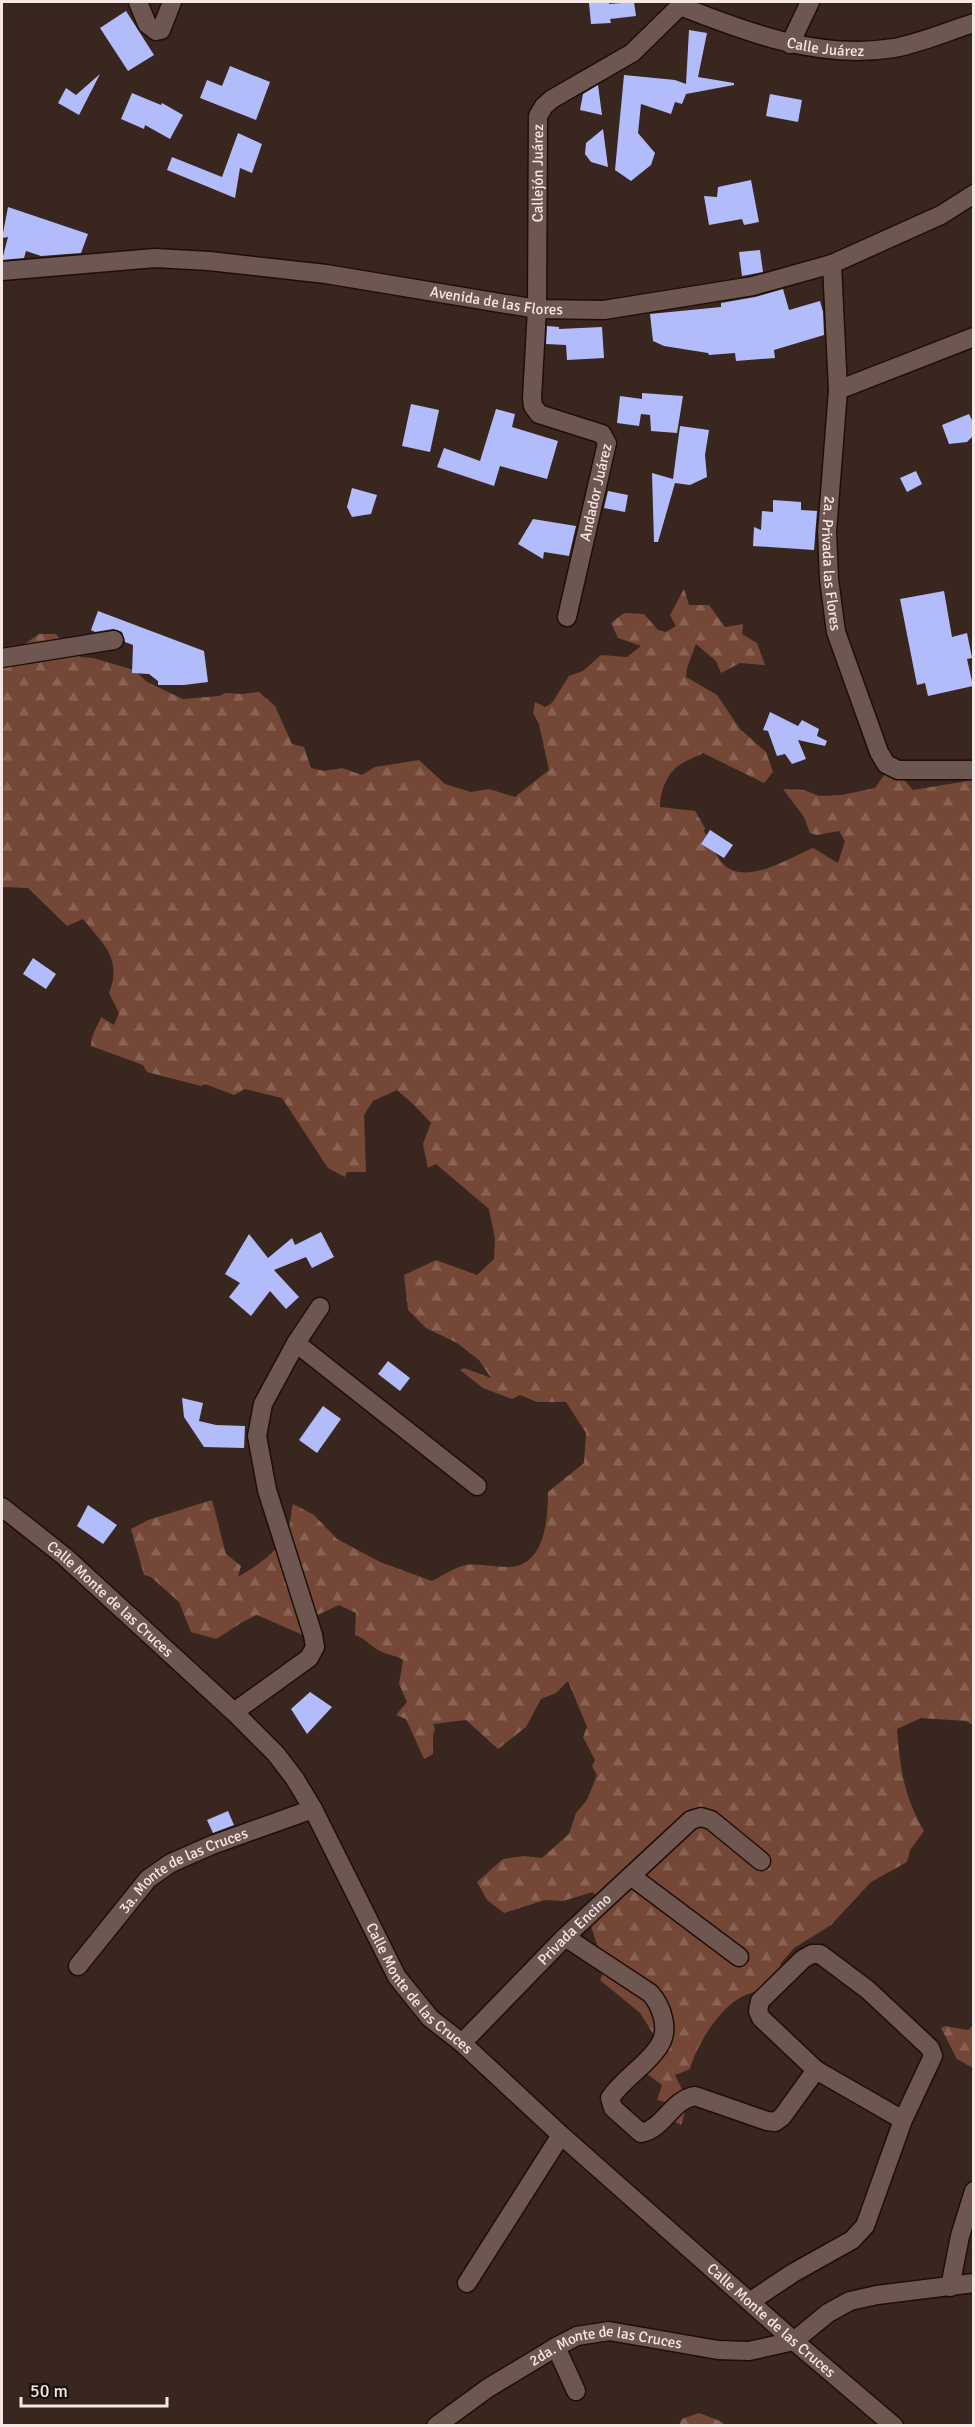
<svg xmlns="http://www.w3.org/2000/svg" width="975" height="2427" font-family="Signika,sans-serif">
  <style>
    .forest { fill: url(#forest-firs) }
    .building { fill: #b2bcfb }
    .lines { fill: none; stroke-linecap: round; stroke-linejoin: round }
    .minor-casing { stroke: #1f0e09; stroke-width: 21 }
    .minor { stroke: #6d5750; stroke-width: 18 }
    .labels { text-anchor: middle; stroke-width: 6; stroke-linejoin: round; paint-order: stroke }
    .street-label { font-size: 15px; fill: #f5e8e4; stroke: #1a110e }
  </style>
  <defs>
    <pattern id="forest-firs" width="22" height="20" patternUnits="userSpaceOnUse" patternTransform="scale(1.5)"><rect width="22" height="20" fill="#754737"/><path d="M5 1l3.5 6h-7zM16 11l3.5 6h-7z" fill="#896254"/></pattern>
  </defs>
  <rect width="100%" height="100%" fill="#39261f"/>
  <g class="forest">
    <path d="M684,589l5,16h20l16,22 18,-3 -1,10 15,9 8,22 -25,-2 -19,10 -5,-12 -20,-17 -9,24 -1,9 31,18 23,34 26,23 7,20 -9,11 -61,-30c-7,4 -16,7 -22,11 -14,8 -21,28 -21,43l35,4 10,17 -1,3c5,9 9,20 16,29 21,30 68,-2 93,-12l25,15 7,-22 -6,-10 -22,4 -7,-2 -6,-16 -21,-28 21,1 15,6 23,-1 33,-7 10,-14 15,1 13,15 60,-10v945l-7,-4 -45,-3 -24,11c3,39 7,68 27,102l-14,19 -3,12 -36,20 -40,43 -37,23 -13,15 -6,23c-12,4 -26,6 -37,13 -20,12 -42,47 -48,70l-15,6 13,27 -7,23 -7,-4 -6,-18 -11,-3 5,-15 -15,-11 2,-20 7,-16 -16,-25 -40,-33 5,-11 -16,-49 8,-20 -4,-8 -30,9 -18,-1 -41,13 -17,-13 -10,-18 26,-23 21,-3 18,2 27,-24 7,-21 11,-13 10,-25 -5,-9 3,-6 -12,-23 4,-10 -19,-46 -12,12 -15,6 -15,28 -28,22 -32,-29 -33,4 2,5 -2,6v19l-9,5 -18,-40 -10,-4 11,-13 -8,-18 4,-24c-8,-5 -15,-5 -23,-9 -10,-5 -15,-13 -25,-16l1,-22 -17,-8 -28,13 1,24 -9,-7 -46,-20c-16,6 -27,16 -41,24l-25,-7 -12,-30 -28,-25 -7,-2 -13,-46 17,-9 64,-20 14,54 15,12 -3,11c22,-13 45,-28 52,-54 1,-7 1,-13 3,-19l21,11 23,24 43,23 52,19c10,-5 20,-12 30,-15 14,-4 33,2 47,1 36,-1 39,-48 39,-75l36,-29 2,-30 -20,-31h-29l-17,-7 -8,4 -29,-11 -23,-18 4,-2 27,10 -12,-18 -22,-17 -31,-15 -18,-18 -4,-35 32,-15 41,15 17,-16 1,-20 -6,-30 -53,-45 -8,4 -5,-24 8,-21 -18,-19 -16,-14 -24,11 -9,14 2,57h-19l-2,5 -17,-9 -46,-70 -37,-9 -11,6 -29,-11 -4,2 -54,-14 -4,-7 -52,-19c0,-12 6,-18 10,-29l13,8 5,-12 -10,-20c14,-34 -6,-49 -26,-74l-16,7 -39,-38 -26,-1v-227l37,-26h17l13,16h14l-3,7 13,1 41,12 13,12 36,17 36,-3 6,-3 17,1 17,-2 16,14 17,38 12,3 7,21 13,3 18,-3 20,7 13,-8 44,-7 26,24 26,8 18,-3 26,8 34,-27 -10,-46 -6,-11 2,-11 10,5 7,-4 17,-27 14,-5 18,-16 26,2 14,-11 -23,-8 -7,-15 13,-10 20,1 14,16 8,2 10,-6 -6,-11z"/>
    <path d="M973,2025v43l-16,-9 -16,-31 4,-2 23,4z"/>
    <path d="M699,2413l21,8 6,4h-47l3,-6z"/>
  </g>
  <g class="building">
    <path d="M609,2v2l25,-2 2,14 -26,3 1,4 -20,1 -2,-21z"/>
    <path d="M126,11l28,44 -26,16 -28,-43z"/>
    <path d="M689,30l18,3 -9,44 36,6v2l-48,9 -4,10 -7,-2 -4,12 -30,-10 -3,29 17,20 -4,12 -20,16 -16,-11 9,-95 51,5 11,4z"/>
    <path d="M230,66l40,16 -14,38 -56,-22 7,-18 15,6z"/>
    <path d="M100,74l-21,41 -21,-12 8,-15 10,7z"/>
    <path d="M598,85l4,30 -22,-5 3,-16z"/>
    <path d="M132,93l29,12 1,-2 21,12 -13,24 -25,-14 -1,4 -23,-10z"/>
    <path d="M770,94l32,6 -4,22 -32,-6z"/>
    <path d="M603,129l5,38 -17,-5 -6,-8 1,-11z"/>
    <path d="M238,133l24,11 -10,29 -12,-5 -5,30 -68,-28 5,-13 50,20z"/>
    <path d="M751,180l8,42 -15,3 -2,-6 -33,6 -5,-29 13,1 1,-10z"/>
    <path d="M8,207l80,27 -7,19 -40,3 -15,-5 -2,7 -22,2 6,-23 -6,1z"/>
    <path d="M760,250l3,22 -21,4 -3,-24z"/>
    <path d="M783,289l6,21 31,-9 3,11 1,23 -50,15 1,8 -39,3 -1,-8 -26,2 -1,-2 -44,-7 -11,-5 -3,-27 71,-7v-4l34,-6z"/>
    <path d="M547,326l12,1v2l43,-2 2,31 -37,2 -1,-15 -20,-1z"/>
    <path d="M642,393l41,3 -6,37 -26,-2 -1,-16 -9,-1 -2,12 -22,-3 3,-27 22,3z"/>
    <path d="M411,404l28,6 -9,42 -28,-6z"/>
    <path d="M496,409l19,5 -3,13 46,14 -11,38 -47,-13 -6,20 -57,-19 7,-19 36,13z"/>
    <path d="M969,414l5,10v11l-7,7 -18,2 -7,-19z"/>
    <path d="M680,426l29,4 -4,25 2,22 -17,8 -15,-2 -17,59h-4l-2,-69 21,6z"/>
    <path d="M916,471l6,13 -15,8 -7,-14z"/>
    <path d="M352,488l25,7 -6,19 -19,3 -5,-10z"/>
    <path d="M608,491l20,4 -3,17 -21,-4z"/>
    <path d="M773,500l28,2v8l16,1 -3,39 -61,-4 1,-19 7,3 1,-19 11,1z"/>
    <path d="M533,519l43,7 -7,30 -25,-4 -1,7 -25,-15z"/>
    <path d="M944,591l8,46 15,-4 5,25 -5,1 6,27 -45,10 -3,-13 -8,2 -17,-86z"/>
    <path d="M98,611l106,40 4,31 -24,3h-26v-4l-9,-7 -17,-1 1,-28 -8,-3 -3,-10 -9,-3 -18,3 -4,-2z"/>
    <path d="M770,712l28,14 4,-6 17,9 -2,7 10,5 -2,5 -27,-6 8,19 -14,5 -7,-10 -8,2 -9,-25 -5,-1z"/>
    <path d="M710,830l23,15 -9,13 -23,-14z"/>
    <path d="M33,958l23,16 -10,15 -23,-15z"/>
    <path d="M321,1232l13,25 -22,11 -6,-11 -32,13 25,27 -13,12 -16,-18 -19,25 -22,-19 11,-14 -15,-9 24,-40 19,24 24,-20 3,7z"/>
    <path d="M388,1361l22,17 -10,13 -22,-17z"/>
    <path d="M182,1398l21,5 -4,18 17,4 29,1 -1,22 -40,-1 -20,-30z"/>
    <path d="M323,1406l18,13 -24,34 -18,-13z"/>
    <path d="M88,1505l29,20 -14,19 -26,-18z"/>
    <path d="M310,1692l22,15 -25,27 -16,-25z"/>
    <path d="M228,1811l6,14 -21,8 -6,-13z"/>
  </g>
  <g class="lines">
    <g class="minor-casing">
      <g id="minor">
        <path d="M138,2l9,22 9,7 5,-1 11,-28"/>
        <path id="s1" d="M680,6c68,27 140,54 214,42 27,-5 54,-17 80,-25"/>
        <path d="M790,44l20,-42"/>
        <path id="s2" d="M832,264l6,126 -11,142 2,47 7,53 43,120 7,12 12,6h76"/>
        <path id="s3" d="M2,271l153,-13 54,3 117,13 211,35 67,1 149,-24 79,-22 109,-49 33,-21"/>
        <path d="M838,390l136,-53"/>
        <path id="s4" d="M567,617l40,-174 -5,-9 -63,-20 -6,-8 -1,-8 5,-89 1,-193 6,-10 8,-7 80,-46 48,-47"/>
        <path d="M2,658l112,-18"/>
        <path d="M296,1343l181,143"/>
        <path id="s5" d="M2,1507l62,49 170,156 42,42 19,25 18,30 84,168 33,41 32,25 99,92 233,206 100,85"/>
        <path d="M234,1712l75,-54 6,-11 -2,-12 -46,-145 -10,-54 6,-32 33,-61 24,-36"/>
        <path d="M631,1876l108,81"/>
        <path d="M565,1937l85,56c12,13 20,37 9,53 -11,18 -36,33 -49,52l3,10 28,25c24,-5 30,-33 54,-37l72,25 8,1 7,-5 34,-47"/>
        <path id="s6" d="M78,1966l70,-87 23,-16 41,-18 101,-36"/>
        <path id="s7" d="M462,2043l103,-106 126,-117 10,-3 10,3 50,41"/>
        <path d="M467,2283l94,-148"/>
        <path d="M950,2287l10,-51 14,-45"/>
        <path d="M751,2301l42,-28 59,-33 13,-14 38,-106 30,-64 -3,-8 -62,-58 -48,-36h-8l-9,5 -43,42 -2,10 3,7 55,52 87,50"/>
        <path d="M556,2347l20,44"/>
        <path id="s8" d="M436,2426l52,-38 68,-41 21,-11 32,-5 109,19 31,1 45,-10 34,-28 22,-12 27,-6 97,-12"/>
      </g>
    </g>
    <use href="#minor" class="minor"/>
  </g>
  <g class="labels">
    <g class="street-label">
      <text dy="5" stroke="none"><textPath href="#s1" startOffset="152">Calle Juárez</textPath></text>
      <text dy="5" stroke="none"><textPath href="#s4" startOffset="498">Callejón Juárez</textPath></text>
      <text dy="5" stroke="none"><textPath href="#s3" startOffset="498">Avenida de las Flores</textPath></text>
      <text dy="5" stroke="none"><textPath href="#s4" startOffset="128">Andador Juárez</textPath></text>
      <text dy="5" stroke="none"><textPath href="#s2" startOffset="300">2a. Privada las Flores</textPath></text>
      <text dy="5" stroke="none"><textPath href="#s5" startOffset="142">Calle Monte de las Cruces</textPath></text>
      <text dy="5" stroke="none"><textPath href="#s6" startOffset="146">3a. Monte de las Cruces</textPath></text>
      <text dy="5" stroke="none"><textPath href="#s7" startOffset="160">Privada Encino</textPath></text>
      <text dy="5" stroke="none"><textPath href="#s5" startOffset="646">Calle Monte de las Cruces</textPath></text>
      <text dy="5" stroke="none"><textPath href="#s5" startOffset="1132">Calle Monte de las Cruces</textPath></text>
      <text dy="5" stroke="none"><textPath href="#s8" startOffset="194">2da. Monte de las Cruces</textPath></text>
    </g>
  </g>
  <rect width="975" height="2427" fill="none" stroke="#f5e8e4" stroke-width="6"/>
  <path d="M21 2397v9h146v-9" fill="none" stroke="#f5e8e4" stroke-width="3"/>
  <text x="30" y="2397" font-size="18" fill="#f5e8e4" stroke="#1a110e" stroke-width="4.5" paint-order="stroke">50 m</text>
</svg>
